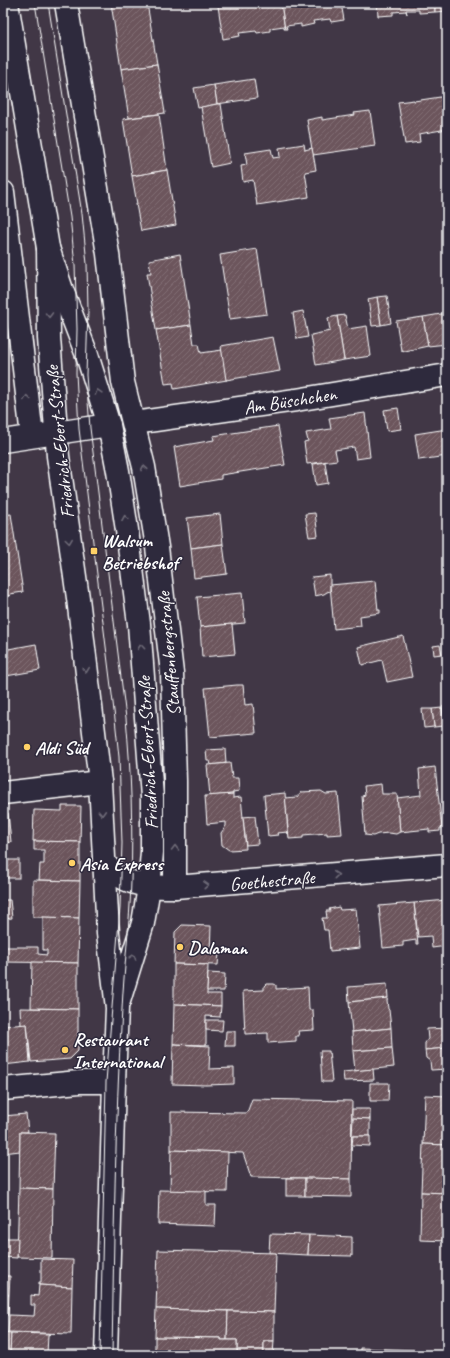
<svg xmlns="http://www.w3.org/2000/svg" width="450" height="1358" font-family="Caveat,sans-serif">
  <style>
    .building { fill: url(#building-hatch); stroke: #fff }
    .lines { fill: none; stroke-linecap: round; stroke-linejoin: round }
    .minor-casing { stroke: #fff; stroke-width: 25 }
    .major-casing { stroke: #fff; stroke-width: 25 }
    .minor { stroke: #2f2a3d; stroke-width: 22 }
    .major { stroke: #2f2a3d; stroke-width: 22 }
    .tram { stroke: #fff; stroke-width: 1 }
    .oneway { stroke: #6d6a77 }
    .poi-dot { fill: #ffd166; stroke: #2f2a3d; stroke-width: 1.5 }
    .labels { text-anchor: middle; stroke-width: 3; stroke-linejoin: round; paint-order: stroke }
    .street-label { font-size: 19px; fill: #fff; stroke: #2f2a3d }
    .poi-label { font-size: 19px; font-weight: bold; fill: #fff; stroke: #2f2a3d; text-anchor: start }
  </style>
  <defs>
    <pattern id="building-hatch" width="6" height="6" patternUnits="userSpaceOnUse"><rect width="6" height="6" fill="#6c545c"/><path d="M-1 1l2-2M0 6l6-6M5 7l2-2" fill="none" stroke="#826e74"/></pattern>
  </defs>
  <rect width="100%" height="100%" fill="#413746"/>
  <filter id="ink" filterUnits="userSpaceOnUse"><feTurbulence type="fractalNoise" baseFrequency=".025" numOctaves="2"/><feDisplacementMap in="SourceGraphic" scale="8" xChannelSelector="R" yChannelSelector="G"/><feConvolveMatrix kernelMatrix="1 2 1 2 8 2 1 2 1" color-interpolation-filters="sRGB"/></filter>
  <g filter="url(#ink)">
    <g class="building">
      <path d="M111,3h36l10,61 -36,5z"/>
      <path d="M240,3h41l4,26h-1v-3l-14,2v3l-13,2 -1,-2 -17,2 1,3 -17,3 -5,-33z"/>
      <path d="M281,3h60l3,17 -13,2 -1,-3 -17,2 1,3 -13,3v-3l-15,2 1,3h-2z"/>
      <path d="M377,3h58v9l-16,1v-3h-13l1,4 -1,-3 -13,1v3l-15,1z"/>
      <path d="M435,3h12v8l-12,1z"/>
      <path d="M157,64l8,49 -36,5 -8,-49z"/>
      <path d="M254,79l3,19 -40,6 -3,-19z"/>
      <path d="M214,85l3,19 -19,4 -4,-20z"/>
      <path d="M446,94h1v35l-28,5 1,8 -15,2 -7,-42 16,-2v1l33,-5z"/>
      <path d="M217,104h4l9,59 -19,4 -10,-60z"/>
      <path d="M370,111l5,35 -62,9 -6,-35 15,-3v3l33,-5 -1,-2z"/>
      <path d="M159,114l8,56 -35,6 -9,-57z"/>
      <path d="M304,144l1,6 7,-2 4,22 -11,2 4,25 -52,8 -4,-25 -10,2 -2,-16 6,-1 -2,-12 26,-4 2,9 7,-1 -1,-9z"/>
      <path d="M167,170l9,55 -35,6 -5,-27h1l-5,-28z"/>
      <path d="M257,249l10,65 -37,5 -10,-64z"/>
      <path d="M180,254l11,71 -35,5 -9,-57h4l-2,-13z"/>
      <path d="M387,296l4,27 -10,2 -4,-28z"/>
      <path d="M377,297l4,28 -9,1 -4,-27z"/>
      <path d="M303,311l5,26 -11,2 -4,-26z"/>
      <path d="M447,313v31l-19,2 -5,-29z"/>
      <path d="M345,315l3,14 19,-3 4,30 -27,4 -7,-44z"/>
      <path d="M337,316l7,44 -28,5 -5,-30 19,-4 -2,-13z"/>
      <path d="M423,317l5,29 -23,5 -4,-1 -5,-29z"/>
      <path d="M191,325l3,19h5l2,9 21,-3 5,30 -53,9 -1,-6 -8,1 -9,-54z"/>
      <path d="M273,337l7,34 -54,9 -5,-34z"/>
      <path d="M398,408l3,21 -14,2 -3,-21z"/>
      <path d="M365,413l5,44 -14,2 -2,-12 -19,3 2,10 -30,4 -3,-22 4,-1 -2,-8 25,-4 -2,-11z"/>
      <path d="M278,426l7,39 -64,10v4l-41,7 -6,-39 40,-7 -1,-4z"/>
      <path d="M447,429v27l-28,4 -4,-26z"/>
      <path d="M325,462l3,21 -12,2 -3,-21z"/>
      <path d="M315,513l3,23 -9,1 -4,-23z"/>
      <path d="M11,514l12,78 -13,2 1,1 -8,2v-82z"/>
      <path d="M220,514l3,30 -32,4 -4,-30z"/>
      <path d="M223,544l4,30 -33,4 -3,-30z"/>
      <path d="M330,575v16l-3,1 -3,2 -9,2 -3,-19z"/>
      <path d="M375,581l3,29h2v3l-20,3 1,10 -27,3 -4,-44z"/>
      <path d="M242,593l3,30 -45,4 -3,-30z"/>
      <path d="M232,624l3,30 -33,3 -2,-30z"/>
      <path d="M403,636l9,41 -25,5 -5,-22 -20,5 -4,-18z"/>
      <path d="M36,644l4,26 -34,6 -3,-26z"/>
      <path d="M440,645l2,9 -8,1 -1,-9z"/>
      <path d="M237,685h6l2,20 8,-1 3,29 -46,4 -5,-49z"/>
      <path d="M443,706h4v9l-4,1z"/>
      <path d="M442,708l2,18 -10,1 -2,-18z"/>
      <path d="M422,709h10l2,18 -10,1z"/>
      <path d="M225,749l1,14 -15,2 -1,-4h-3l-1,-11z"/>
      <path d="M230,763l2,15h6l1,13 -6,1v2l-23,2 -3,-31z"/>
      <path d="M435,767l7,61h-2v3l-11,1v-3l-29,3 -3,-34 24,-3 -2,-26z"/>
      <path d="M381,784l1,10h15l3,38 -4,2 -7,-1 -11,1 -5,2 -8,-1 -3,-39 3,-1 -1,-9z"/>
      <path d="M321,791l5,3 12,-1 4,41 -15,1v-2l-24,2v3l-14,1 -4,-41 12,-1 4,-5z"/>
      <path d="M285,793l3,41v-2l-11,1 1,2 -10,1 -4,-41z"/>
      <path d="M233,794v4l8,-1 5,52 -17,1 -7,-5 -1,-12 5,-7v-4l-19,2 -2,-28z"/>
      <path d="M62,806h19l-1,36 -47,-1 1,-31 28,1z"/>
      <path d="M3,813h5l3,29 -8,1z"/>
      <path d="M255,816l3,28 -12,1 -3,-28z"/>
      <path d="M34,841l46,1v39l-41,-1 1,-16h4v-14h-10z"/>
      <rect x="3" y="860" width="16" height="18"/>
      <path d="M33,880l47,1 -1,37 -46,-1z"/>
      <path d="M3,900h7l2,18 -9,1z"/>
      <path d="M447,900v46l-15,2 -1,-12 -13,1 -4,-34z"/>
      <path d="M414,903l4,41h-2v-4l-13,2v4l-20,2 -4,-42z"/>
      <path d="M339,907l1,3 16,-1 4,39 -30,3 -2,-21h-4l-2,-12h5l-1,-7h4l-1,-2z"/>
      <path d="M43,917l36,1 -1,45 -74,-1v-15h34v7l9,1v-5h-4z"/>
      <path d="M182,925l29,1 -1,27h9l-1,12 -44,-1 1,-32z"/>
      <path d="M32,962l46,1v46l-47,-1z"/>
      <path d="M174,964l34,1 -1,29h14v12l-47,-2z"/>
      <path d="M208,973l17,1 -1,17h-17z"/>
      <path d="M266,984h8l2,1v4l32,-2 1,23h4l1,20 -16,1 1,5h-3v5l-28,2v-10l-23,1 -2,-43 21,-1v-4z"/>
      <path d="M387,984l1,14 -39,4 -1,-15z"/>
      <path d="M388,998l-1,2 1,9 1,1 2,18 -39,4 -3,-30z"/>
      <path d="M174,1004l47,2 -1,11 -14,-1v29l-33,-1z"/>
      <path d="M20,1008l58,1v42l-8,8 -39,3 -4,-38 -6,1z"/>
      <path d="M206,1020h17l-1,11 -16,-1z"/>
      <path d="M27,1024l3,38 -27,3v-39z"/>
      <path d="M391,1028l1,20 -39,3 -1,-19z"/>
      <path d="M447,1028v20l-22,2v-7l3,-4 -1,-10z"/>
      <path d="M226,1031h9v15h-10z"/>
      <path d="M173,1044l37,2 -1,23 25,-1v16l-28,1 -34,-1z"/>
      <path d="M392,1048l2,19 -39,4 -2,-20z"/>
      <path d="M447,1048v21l-16,1 -1,-9 -4,-3 -1,-8z"/>
      <path d="M320,1051h9l3,31h-10z"/>
      <path d="M373,1069l1,11 -30,1 -1,-9z"/>
      <path d="M370,1083h19l-1,18h-18z"/>
      <path d="M425,1095l22,1v49l-24,-1z"/>
      <path d="M252,1099l100,2 -1,78 -100,-2 -8,-24 -72,-3v-38l76,1z"/>
      <path d="M352,1109h18v10l-18,-1z"/>
      <path d="M26,1114l2,18h-8v19l-17,2v-37z"/>
      <path d="M353,1118l17,1v17h-18z"/>
      <path d="M20,1132l35,1 -2,56 -34,-1z"/>
      <path d="M353,1136h17v10l-18,-1z"/>
      <path d="M423,1144l24,1v48l-26,-1z"/>
      <path d="M171,1150l57,2 -1,40 -57,-1z"/>
      <rect x="286" y="1178" width="19" height="18"/>
      <path d="M305,1178l46,1v18l-46,-1z"/>
      <path d="M19,1188l34,1 -1,69 -35,-1z"/>
      <path d="M159,1190l47,1v14h10l-1,21 -57,-2z"/>
      <path d="M421,1192l26,1v48l-27,-1z"/>
      <path d="M270,1234l39,1 -1,20 -39,-2z"/>
      <path d="M309,1235l43,2v19l-44,-1z"/>
      <path d="M3,1238h15l-1,20 -14,-1z"/>
      <path d="M158,1250l118,3 -2,59 -118,-3z"/>
      <path d="M41,1259l32,1 -1,27 -33,-2v-3h2z"/>
      <path d="M3,1276h7l-1,19h-6z"/>
      <path d="M39,1285l33,2 -1,47 -63,-2 1,-17 25,1 1,-11h-4v-10l7,1z"/>
      <path d="M3,1295h6l-1,20h-5z"/>
      <path d="M156,1309l72,2 -1,29h-6v-2l-66,-1z"/>
      <path d="M228,1311l46,1v29h-10v14h-27v-15h-10z"/>
      <path d="M3,1332l8,1 -1,22h-7z"/>
      <path d="M11,1333l39,1 -2,1 -1,19 -37,1z"/>
      <path d="M155,1337l66,1v2h16v15h-82z"/>
      <path d="M264,1341h10l-1,14h-9z"/>
      <path d="M360,1348l59,2v5h-59z"/>
    </g>
    <g class="lines">
      <g class="minor-casing">
        <g id="minor">
          <path d="M66,3l42,251 15,128 21,85 13,80 15,126 3,108v106"/>
          <path d="M3,192l29,244"/>
          <path d="M134,423l162,-23 151,-25"/>
          <path d="M3,441l106,-16"/>
          <path d="M3,793l97,-11"/>
          <path d="M104,863c5,5 11,11 17,14 16,10 36,10 54,10l272,-22"/>
          <path d="M3,1089l76,-7h35"/>
        </g>
      </g>
      <g class="major-casing">
        <g id="major">
          <path d="M7,3l41,245 14,42 25,65 22,70 9,46 9,59 12,94 13,173v55l-3,35 -6,36 -24,78"/>
          <path d="M48,248l1,90 9,118 20,142 22,184 8,151 9,75 -3,74 -8,273"/>
        </g>
      </g>
      <use href="#minor" class="minor"/>
      <use href="#major" class="major"/>
      <g class="tram">
        <path d="M35,3l35,214 5,48 2,64 -1,44 3,56 36,290 4,38 3,86 -2,65 -14,174 -6,273"/>
        <path d="M48,3l34,211 5,50 1,46 -2,65 4,53 36,290c5,54 7,108 5,163 -1,43 -7,85 -9,128 -7,115 -8,231 -10,346"/>
      </g>
    </g>
    <defs><path id="oneway-chevron" d="M-2-3.5L2.5 0L-2 3.5" fill="none" stroke-width="1.6" stroke-linecap="round" stroke-linejoin="round"/></defs>
    <g class="oneway">
      <use href="#oneway-chevron" transform="translate(49 315) rotate(89)"/>
      <use href="#oneway-chevron" transform="translate(98 392) rotate(-108)"/>
      <use href="#oneway-chevron" transform="translate(27 398) rotate(-98)"/>
      <use href="#oneway-chevron" transform="translate(144 468) rotate(-101)"/>
      <use href="#oneway-chevron" transform="translate(125 518) rotate(-99)"/>
      <use href="#oneway-chevron" transform="translate(69 541) rotate(82)"/>
      <use href="#oneway-chevron" transform="translate(141 647) rotate(-95)"/>
      <use href="#oneway-chevron" transform="translate(86 670) rotate(83)"/>
      <use href="#oneway-chevron" transform="translate(102 813) rotate(87)"/>
      <use href="#oneway-chevron" transform="translate(175 848) rotate(-90)"/>
      <use href="#oneway-chevron" transform="translate(336 875) rotate(-5)"/>
      <use href="#oneway-chevron" transform="translate(206 885) rotate(-4)"/>
      <use href="#oneway-chevron" transform="translate(133 957) rotate(-73)"/>
    </g>
  </g>
  <g class="poi-dot">
    <rect x="90" y="547" width="8" height="8" rx="2"/>
    <circle cx="27" cy="747" r="4"/>
    <circle cx="72" cy="863" r="4"/>
    <circle cx="180" cy="947" r="4"/>
    <circle cx="65" cy="1050" r="4"/>
  </g>
  <g class="labels">
    <g class="street-label">
      <text transform="translate(290 400) rotate(-9)" y="7">Am Büschchen</text>
      <text transform="translate(59 442) rotate(-96)" y="7">Friedrich-Ebert-Straße</text>
      <text transform="translate(168 654) rotate(-95)" y="7">Stauffenbergstraße</text>
      <text transform="translate(147 753) rotate(-93)" y="7">Friedrich-Ebert-Straße</text>
      <text transform="translate(272 880) rotate(-5)" y="7">Goethestraße</text>
    </g>
    <g class="poi-label">
      <text x="102" y="547">Walsum<tspan x="102" dy="22">Betriebshof</tspan></text>
      <text x="35" y="754">Aldi Süd</text>
      <text x="80" y="870">Asia Express</text>
      <text x="188" y="954">Dalaman</text>
      <text x="73" y="1046">Restaurant<tspan x="73" dy="22">International</tspan></text>
    </g>
  </g>
  <rect width="450" height="1358" fill="none" stroke="#2f2a3d" stroke-width="16"/>
  <rect x="8" y="8" width="434" height="1342" fill="none" stroke="#fff" stroke-width="1.5" filter="url(#ink)"/>
</svg>
